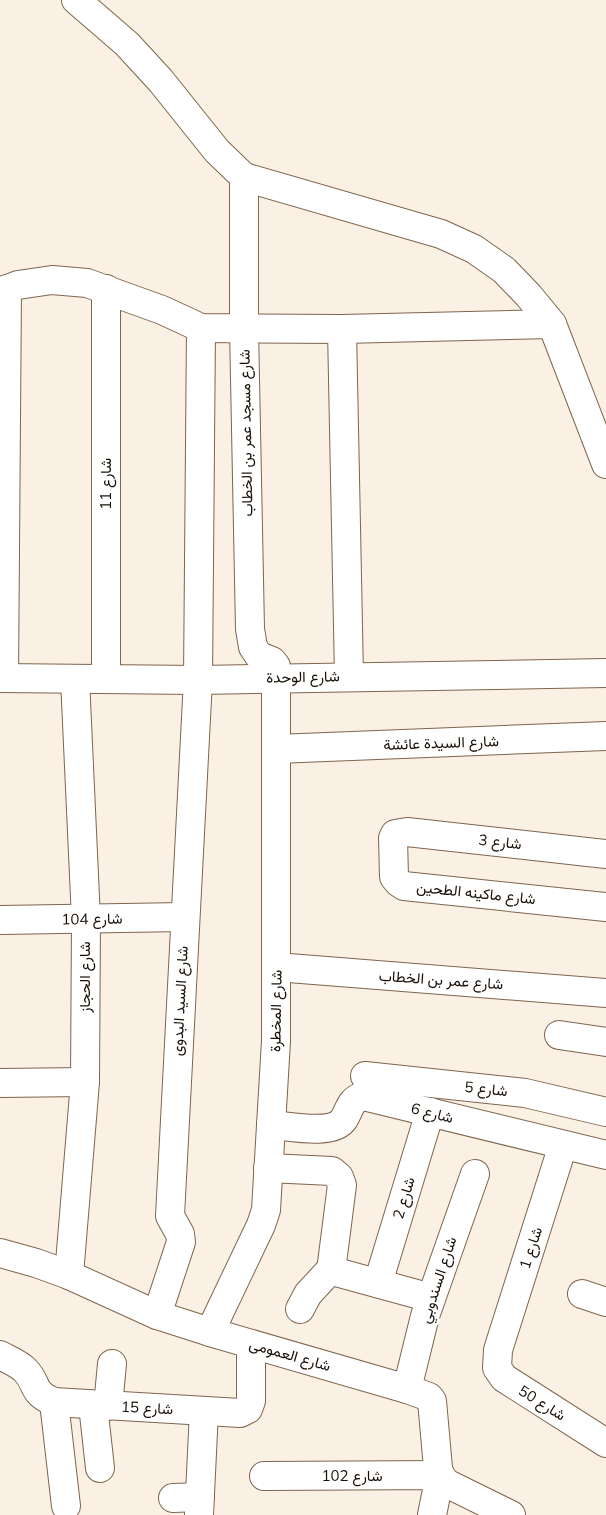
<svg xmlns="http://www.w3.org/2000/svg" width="606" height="1515" font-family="Mulish,Vazirmatn,sans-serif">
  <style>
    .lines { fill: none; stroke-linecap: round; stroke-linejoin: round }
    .minor-casing { stroke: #7e654c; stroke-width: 30 }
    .minor { stroke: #fff; stroke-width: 28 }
    .labels { text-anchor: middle; stroke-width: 5; stroke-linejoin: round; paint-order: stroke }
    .street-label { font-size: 15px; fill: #180f05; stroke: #fff }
  </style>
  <rect width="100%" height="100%" fill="#fbf0e4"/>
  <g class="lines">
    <g class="minor-casing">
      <g id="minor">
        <path d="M76,0l51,44 34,37 56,70 27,26 197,57 33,15 30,21 25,26 23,28 54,140"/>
        <path d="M106,289v390"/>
        <path d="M0,292l18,-7 34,-5 35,3 75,27 39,18 141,1 210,-5"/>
        <path d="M342,329l7,347"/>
        <path d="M0,678l198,2 408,-7"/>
        <path d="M4,678l3,-389"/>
        <path d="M276,749l330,-13"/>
        <path d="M606,854l-199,-22 -12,2 -2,4 1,39 4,5 6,4 202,21"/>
        <path d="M0,920l184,-3"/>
        <path d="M276,967l330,26"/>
        <path d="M559,1035l47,7"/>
        <path d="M365,1076l160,17 81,19"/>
        <path d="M0,1083l85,-1"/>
        <path d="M271,1125c18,1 62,11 73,-6 6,-10 6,-19 19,-23l243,59"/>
        <path d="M563,1145l-65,205 -1,18 7,10 102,65"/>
        <path d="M268,1168l64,3 7,6 3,8 -10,78 1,4 3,5 95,26"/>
        <path d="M0,1253l36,10 33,12 88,40 53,17 197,57 22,8 3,4 6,67 2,7 6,8 65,32"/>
        <path d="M69,1275l16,-193 1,-163 -11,-240"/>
        <path d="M378,1283l52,-171"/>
        <path d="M582,1294l24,8"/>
        <path d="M300,1309l8,-15 25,-27"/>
        <path d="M157,1315l24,-73 -1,-8 -10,-18 28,-536 3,-352"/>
        <path d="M210,1332l51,-107 5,-15 10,-169v-375l-4,-5 -13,-5 -6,-9 -3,-18 -6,-301v-151"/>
        <path d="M0,1355c9,5 18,8 25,15 14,14 5,22 29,32l186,11 8,-4 3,-8v-57"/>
        <path d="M407,1389l18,-73 50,-142"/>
        <path d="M54,1402l12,104"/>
        <path d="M93,1405l7,63"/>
        <path d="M108,1406l4,-42"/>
        <path d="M264,1476l176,-1 -8,40"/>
        <path d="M173,1498l27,-1"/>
        <path d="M199,1515l5,-104"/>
      </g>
    </g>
    <use href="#minor" class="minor"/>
  </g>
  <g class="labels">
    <g class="street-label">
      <text transform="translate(246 433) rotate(-91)" y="5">شارع مسجد عمر بن الخطاب</text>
      <text transform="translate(106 484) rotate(-90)" y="5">شارع 11</text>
      <text transform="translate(303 677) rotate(-1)" y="5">شارع الوحدة</text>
      <text transform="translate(441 743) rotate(-2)" y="5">شارع السيدة عائشة</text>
      <text transform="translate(500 842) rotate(6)" y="5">شارع 3</text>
      <text transform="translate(476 893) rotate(6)" y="5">شارع ماكينه الطحين</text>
      <text transform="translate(92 919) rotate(-1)" y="5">شارع 104</text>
      <text transform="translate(85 977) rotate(-90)" y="5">شارع الحجاز</text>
      <text transform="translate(441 980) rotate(4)" y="5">شارع عمر بن الخطاب</text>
      <text transform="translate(180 1001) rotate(-87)" y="5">شارع السيد البدوى</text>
      <text transform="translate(276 1011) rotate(-89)" y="5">شارع المخطرة</text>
      <text transform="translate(486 1089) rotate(6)" y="5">شارع 5</text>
      <text transform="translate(432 1113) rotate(14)" y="5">شارع 6</text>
      <text transform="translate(404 1198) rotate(-73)" y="5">شارع 2</text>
      <text transform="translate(531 1248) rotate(-72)" y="5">شارع 1</text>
      <text transform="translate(438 1280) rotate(-72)" y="5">شارع السندوبي</text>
      <text transform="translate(290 1355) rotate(16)" y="5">شارع العمومى</text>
      <text transform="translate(542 1403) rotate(32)" y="5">شارع 50</text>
      <text transform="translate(147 1408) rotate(3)" y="5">شارع 15</text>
      <text x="352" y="1481">شارع 102</text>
    </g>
  </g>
</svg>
